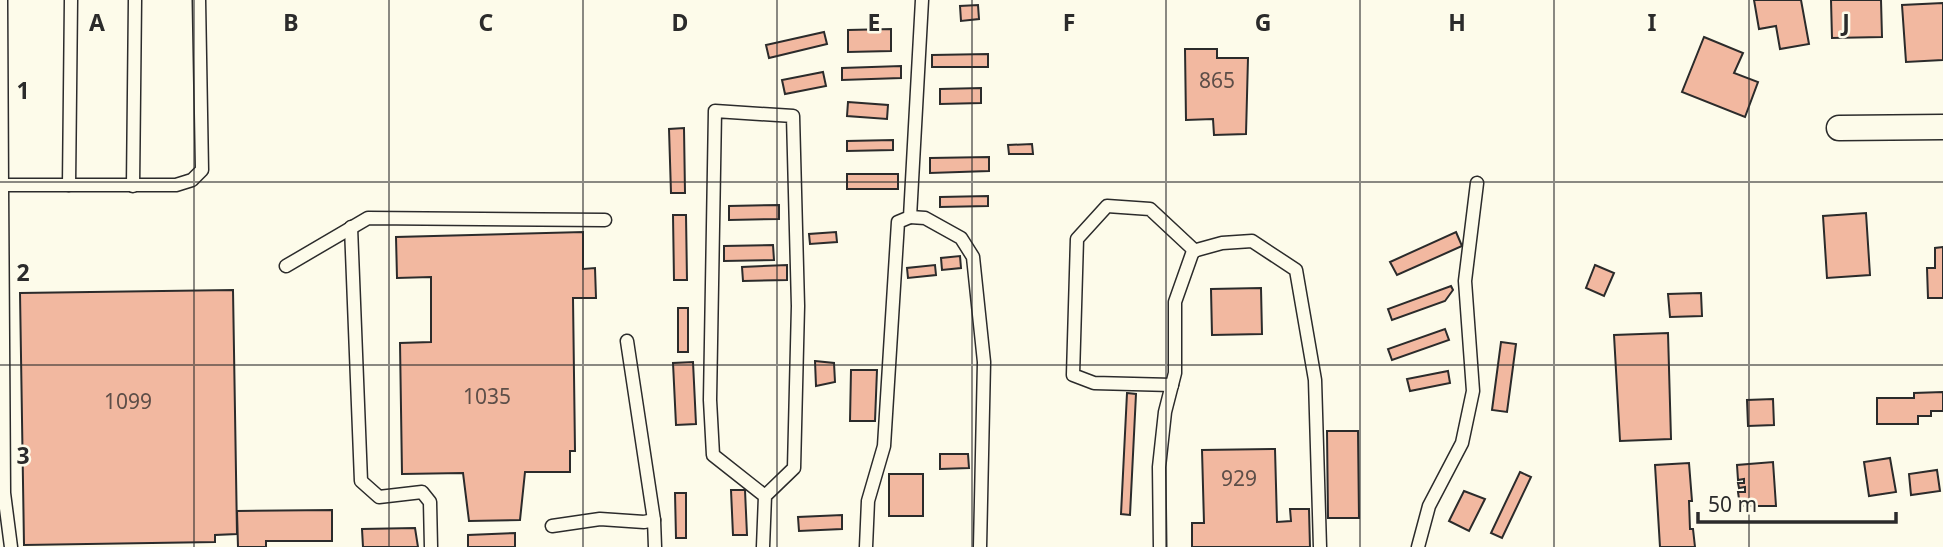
<svg xmlns="http://www.w3.org/2000/svg" width="1943" height="547" font-family="'Noto Sans',sans-serif">
  <style>
    .building { fill: #f2b8a0; stroke: #2b2b2b; stroke-width: 2 }
    .lines { fill: none; stroke-linecap: round; stroke-linejoin: round }
    .service-casing { stroke: #2b2b2b; stroke-width: 15 }
    .minor-casing { stroke: #2b2b2b; stroke-width: 27 }
    .service { stroke: #fdfbea; stroke-width: 12 }
    .minor { stroke: #fdfbea; stroke-width: 24 }
    .grid { fill: none; stroke: #2b2b2b; stroke-width: 2; stroke-opacity: 0.55 }
    .labels { text-anchor: middle; stroke-width: 5; stroke-linejoin: round; paint-order: stroke }
    .number-label { font-size: 21px; fill: #5d4e48 }
    .grid-label { font-size: 23px; text-anchor: middle; font-weight: bold; fill: #2b2b2b; stroke: #fdfbea; stroke-width: 5; stroke-linejoin: round; paint-order: stroke }
  </style>
  <rect width="100%" height="100%" fill="#fdfbea"/>
  <g class="building">
    <path d="M1754,0h47l8,44 -29,5 -4,-23 -17,3z"/>
    <path d="M1831,0h50l1,37 -50,1z"/>
    <path d="M1943,3v57l-37,2 -4,-57z"/>
    <path d="M978,5l1,14 -18,2 -1,-15z"/>
    <path d="M891,29v22l-43,1v-22z"/>
    <path d="M824,32l3,12 -58,14 -3,-13z"/>
    <path d="M1704,37l39,16 -9,20 24,9 -13,35 -63,-25z"/>
    <path d="M1185,49h32v9h31l-2,76 -32,1 -1,-16 -27,1z"/>
    <path d="M988,54v13h-56v-12z"/>
    <path d="M901,66v12l-59,2v-12z"/>
    <path d="M823,72l3,14 -41,8 -3,-14z"/>
    <path d="M981,88v15l-41,1v-15z"/>
    <path d="M848,102l40,3 -1,14 -40,-3z"/>
    <path d="M684,128l1,65h-14l-2,-64z"/>
    <path d="M893,140v10l-46,1v-10z"/>
    <path d="M1032,144l1,10h-24l-1,-9z"/>
    <path d="M989,157v14l-59,2v-15z"/>
    <rect x="847" y="174" width="51" height="15"/>
    <path d="M988,196v10l-48,1v-10z"/>
    <path d="M779,205v14l-50,1v-14z"/>
    <path d="M1866,213l4,62 -43,3 -4,-62z"/>
    <path d="M673,215h13l1,65h-13z"/>
    <path d="M583,232v37l12,-1 1,30h-23l2,153h-5v21h-45l-5,48 -51,1 -6,-48 -61,1 -2,-131 31,-1v-65l-34,1 -1,-41z"/>
    <path d="M836,232l1,10 -27,2 -1,-10z"/>
    <path d="M1456,232l6,14 -65,29 -7,-13z"/>
    <path d="M773,245l1,15 -50,1v-15z"/>
    <path d="M1943,247v51h-15l-1,-30h8v-20z"/>
    <path d="M960,256l1,12 -19,2 -1,-12z"/>
    <path d="M787,265v15l-44,1 -1,-14z"/>
    <path d="M935,265l1,10 -28,3 -1,-10z"/>
    <path d="M1595,265l19,8 -10,23 -18,-8z"/>
    <path d="M1451,286l2,4 -8,11 -53,19 -4,-11z"/>
    <path d="M1261,288l1,46 -50,1 -1,-46z"/>
    <path d="M233,290l4,244 -22,1v7l-191,3 -4,-252z"/>
    <path d="M1701,293l1,23 -32,1 -2,-23z"/>
    <rect x="678" y="308" width="10" height="44"/>
    <path d="M1445,329l4,11 -57,20 -4,-11z"/>
    <path d="M1668,333l3,106 -51,2 -6,-106z"/>
    <path d="M1501,342l15,2 -9,68 -15,-2z"/>
    <path d="M815,361l19,2 1,19 -19,4z"/>
    <path d="M693,362l3,62 -20,1 -3,-62z"/>
    <path d="M851,370h26l-2,51h-25z"/>
    <path d="M1448,371l2,12 -40,8 -3,-12z"/>
    <path d="M1943,392v19h-12v5h-13v8h-41v-26h37v-5z"/>
    <path d="M1127,393l9,1 -6,121 -9,-1z"/>
    <path d="M1773,399l1,26 -26,1 -1,-26z"/>
    <path d="M1327,431h31l1,87h-31z"/>
    <path d="M1275,449l2,73 14,-1 -1,-12h19l1,38h-118v-24h12l-2,-73z"/>
    <path d="M940,454h28l1,14 -29,1z"/>
    <path d="M1890,458l6,34 -27,4 -5,-34z"/>
    <path d="M1773,462l3,44h-36l-2,-14h7v-5l-6,1 -1,-5h6v-4l-6,1 -1,-15z"/>
    <path d="M1689,463l3,38h-3l1,28h3l2,18h-35l-5,-82z"/>
    <path d="M1937,470l3,21 -29,4 -2,-21z"/>
    <path d="M1520,472l11,5 -29,61 -11,-5z"/>
    <rect x="889" y="474" width="34" height="42"/>
    <path d="M731,490h14l2,45h-14z"/>
    <path d="M1464,491l21,8 -16,32 -20,-10z"/>
    <path d="M675,493h11v45h-10z"/>
    <path d="M332,510v31h-66v6h-28l-1,-36z"/>
    <path d="M842,515v14l-43,2 -1,-14z"/>
    <path d="M415,528l3,19h-55l-1,-18z"/>
    <path d="M515,533v14h-47v-12z"/>
  </g>
  <g class="lines">
    <g class="service-casing">
      <g id="service">
        <path d="M1,0l1,185h174l16,-5 10,-10 -3,-170"/>
        <path d="M2,185l2,308 7,54"/>
        <path d="M69,185l2,-185"/>
        <path d="M133,186l2,-186"/>
        <path d="M910,217l15,1 36,20 12,19 11,105 -4,185"/>
        <path d="M351,227l10,254 18,16 43,-5 8,10 1,45"/>
        <path d="M286,266l82,-48 237,2"/>
        <path d="M627,341l27,179"/>
        <path d="M1172,385l-78,-2 -21,-8 4,-136 30,-33 43,3 45,42"/>
        <path d="M552,526l48,-7 44,3 10,-2 1,27"/>
        <path d="M763,547l2,-51 29,-28 4,-162 -5,-190 -78,-5 -5,289 3,55 52,41"/>
        <path d="M866,547l2,-46 16,-55 14,-224 12,-5 12,-217"/>
        <path d="M1160,547l-1,-80 6,-55 10,-39v-71l18,-51 29,-8 30,-2 44,29 19,110 5,167"/>
        <path d="M1418,547l11,-41 33,-63 11,-52 -8,-110 12,-98"/>
      </g>
    </g>
    <g class="minor-casing">
      <path id="minor" d="M1839,128l104,-1"/>
    </g>
    <use href="#service" class="service"/>
    <use href="#minor" class="minor"/>
  </g>
  <path class="grid" d="M194,0v547M389,0v547M583,0v547M777,0v547M972,0v547M1166,0v547M1360,0v547M1554,0v547M1749,0v547M0,182h1943M0,365h1943"/>
  <g class="labels">
    <g class="number-label">
      <text x="1217" y="88">865</text>
      <text x="487" y="404">1035</text>
      <text x="128" y="409">1099</text>
      <text x="1239" y="486">929</text>
    </g>
  </g>
  <g class="grid-label">
    <text x="97" y="31">A</text>
    <text x="291" y="31">B</text>
    <text x="486" y="31">C</text>
    <text x="680" y="31">D</text>
    <text x="874" y="31">E</text>
    <text x="1069" y="31">F</text>
    <text x="1263" y="31">G</text>
    <text x="1457" y="31">H</text>
    <text x="1652" y="31">I</text>
    <text x="1846" y="31">J</text>
    <text x="23" y="99">1</text>
    <text x="23" y="281">2</text>
    <text x="23" y="464">3</text>
  </g>
  <path d="M1698 512v10h198v-10" fill="none" stroke="#2b2b2b" stroke-width="3.5"/>
  <text x="1708" y="512" font-size="21" fill="#2b2b2b" stroke="#fdfbea" stroke-width="5" paint-order="stroke">50 m</text>
</svg>
